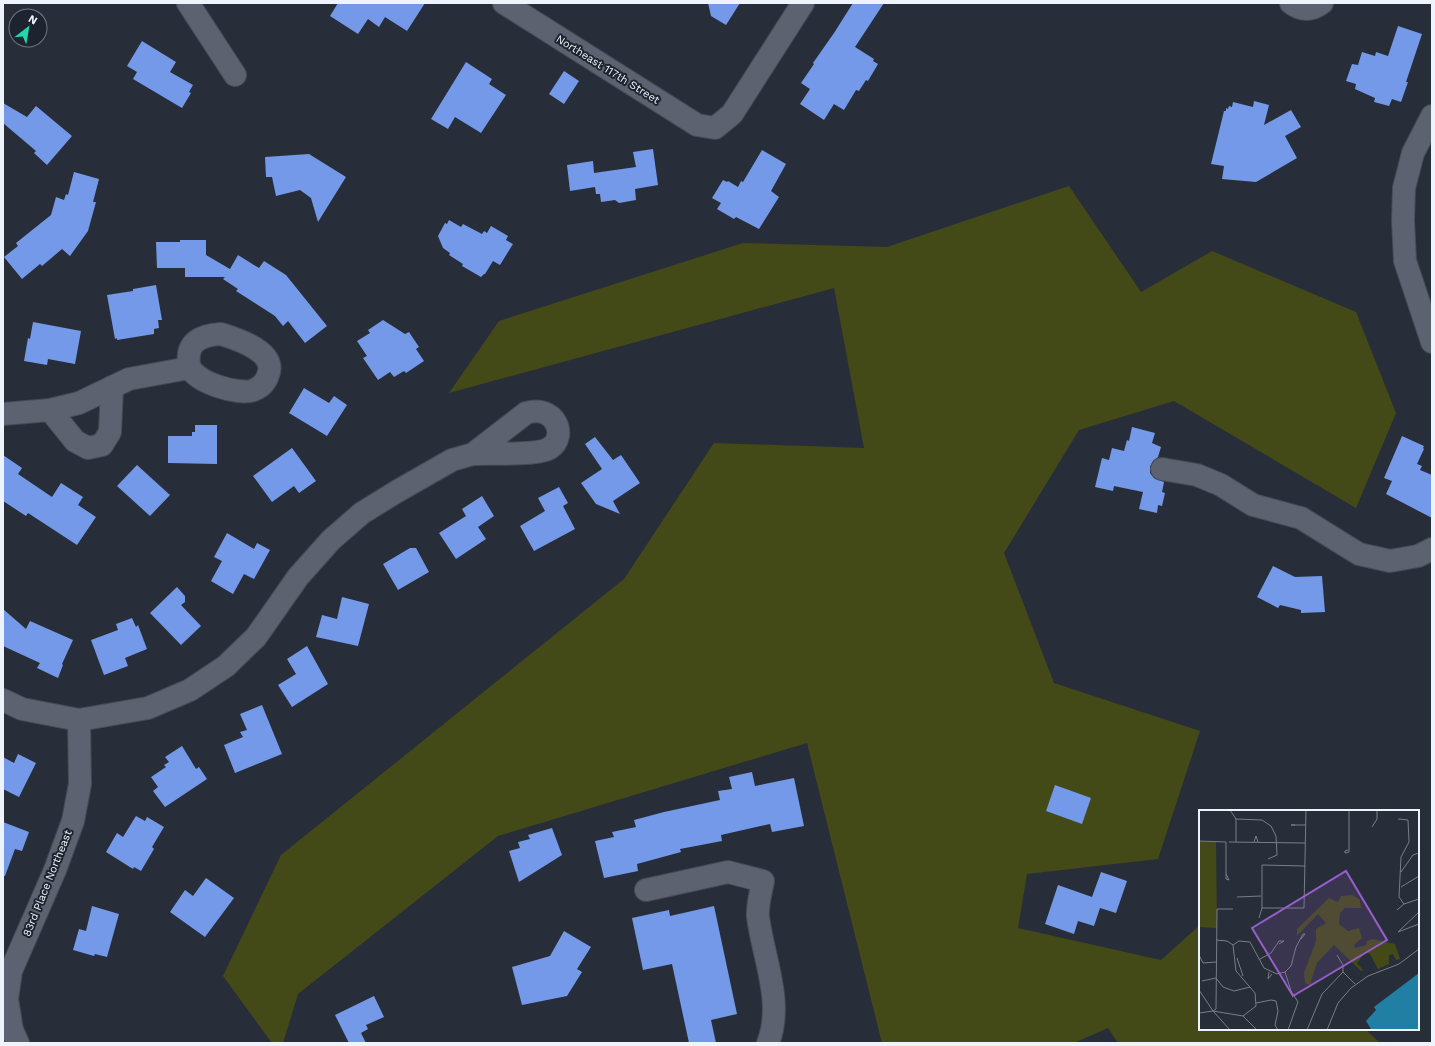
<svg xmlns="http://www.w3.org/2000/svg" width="1435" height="1046" font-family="'Work Sans',sans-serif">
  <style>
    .green { fill: #444918 }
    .building { fill: #7499e9 }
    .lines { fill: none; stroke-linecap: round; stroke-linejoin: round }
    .minor-casing { stroke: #464b55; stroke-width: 24 }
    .minor { stroke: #5c626f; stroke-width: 22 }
    .labels { text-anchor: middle; stroke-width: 4; stroke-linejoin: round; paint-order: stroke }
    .street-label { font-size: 11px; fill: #eff3fb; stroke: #1e242f }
    .inset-road { fill: none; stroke: #787d87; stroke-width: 1 }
    .view { fill: #985ece; fill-opacity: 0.15; stroke: #985ece; stroke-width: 2 }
    .inset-edge { fill: none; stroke: #eff3fb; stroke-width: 2 }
  </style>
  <rect width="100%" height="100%" fill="#282e39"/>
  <path class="green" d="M1069,186l72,106 71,-41 144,61 40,101 -40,95 -182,-107 -95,29 -75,123 50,130 146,48 -42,128 -131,15 -9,54 143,32 39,-35v104h165l15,14h-262l-10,-15 -34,15h-192l-75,-300 -309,93 -200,158 -15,49h-11l-49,-67 58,-121 343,-276 90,-136 150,5 -30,-160 -385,105 50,-72 244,-78 144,4z"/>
  <g class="building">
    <path d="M338,3h87l-18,28 -22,-14 -6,10 -11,-8 -10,15 -28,-18z"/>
    <path d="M708,3h32l-14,22 -15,-9z"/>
    <path d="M853,3h31l-29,44 19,12 -1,2 5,3 -10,17 -2,-1 -7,11 -3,-1 -12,20 -10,-6 -10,16 -24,-16 10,-15 -9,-6 13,-19 -1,-1 21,-30z"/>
    <path d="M1398,26l24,8 -16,48h2l-7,20 -9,-3 -3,7 -15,-4 1,-4 -20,-9 1,-5 -10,-3 6,-17 6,1 4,-13 13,4 1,-4 12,4z"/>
    <path d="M142,41l34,21 -6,10 23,13 -4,7 2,1 -9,15 -49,-29 4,-7 -10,-6z"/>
    <path d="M466,62l26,17 -3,5 17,11 -25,38 -26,-16 -7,12 -17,-10z"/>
    <path d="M564,71l15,10 -15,23 -15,-10z"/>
    <path d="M1254,101l15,4 -5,20 27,-15 10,17 -16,9 12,22 -41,24 -34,-3 2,-13 -13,-2 13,-53h2v-3l2,1 1,-3 3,1 1,-5 20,5z"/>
    <path d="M3,103l24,14 9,-11 36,30 -25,29 -13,-12 2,-2 -33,-28z"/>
    <path d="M653,149l5,36 -23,4 1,11 -17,3 -4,-3 -14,2 -1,-8h-4l-1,-7 -25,4 -3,-26 26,-4 1,12 42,-6 -3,-15z"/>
    <path d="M762,150l24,14 -15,27 8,6 -20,32 -23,-12 -2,2 -17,-10 4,-6 -9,-5 11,-18 4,2 1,-1 10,6 3,-6 2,1z"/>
    <path d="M309,154l37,23 -28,45 -7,-24 -11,-8 -24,6 -4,-19h-6l-1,-20z"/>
    <path d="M74,172l25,7 -6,23h3l-8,29 -18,25 -8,-7 -20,17 -2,-2 -18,15 -18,-22 14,-11 -2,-3 35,-28 5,-18 8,3 2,-6 2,1z"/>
    <path d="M449,220l12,7 2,-3 19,10 2,-3 3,2 4,-7 17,10 -2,4 7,4 -13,21 -7,-4 -8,13h-1l-3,3 -19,-11 1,-2 -14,-9 1,-2 -7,-5 -5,-12 7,-13 2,1z"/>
    <path d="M180,240h26v15l24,14 8,-14 21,13 5,-7 22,14 41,51 -22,17 -17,-22 -5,5 -8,-10 -39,-25 2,-2 -15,-10 2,-2h-40v-9h-28l-1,-26h24z"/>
    <path d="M156,285l6,35h-4l1,8 -5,1v5l-37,6v-2l-2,1 -8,-44 26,-4v-2z"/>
    <path d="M383,320l22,14 4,-2 10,15 -3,2 8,12 -18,12 -2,-2 -10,6 -4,-5 -12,8 -15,-22 4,-2 -10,-15 13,-8 -2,-3z"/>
    <path d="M33,322l48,9 -6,33 -27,-5 -1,6 -23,-4 4,-23 2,1z"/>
    <path d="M304,388l25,15 5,-7 13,9 -20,31 -38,-23z"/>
    <path d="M195,425h22v39l-49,-1v-27h24v-4h3z"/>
    <path d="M1132,427l23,6 -3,10 9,4 -3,10 -5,4 -3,6v6l4,5 10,4 -2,10 3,1 -3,13 -4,-1 -1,8 -18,-4 4,-17 -29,-6 -1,5 -18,-4 7,-29 7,2 3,-12 12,3 3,-11 2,1z"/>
    <path d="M1402,436l22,10 -1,2 1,1 -7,15 5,2 -2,4 12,5v43l-46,-24 6,-13 -8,-3z"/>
    <path d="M595,437l18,23 8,-5 19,28 -27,18 7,13 -24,-10 -15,-21 21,-14 -17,-25z"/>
    <path d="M292,448l24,33 -17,12 -5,-7 -22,16 -19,-26z"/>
    <path d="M3,455l19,13 -4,6 34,23 9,-14 22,14 -5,8 18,12 -19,28 -49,-32 -2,3 -23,-15z"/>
    <path d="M137,465l33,30 -20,21 -33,-30z"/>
    <path d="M559,487l9,16 -5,3 12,23 -41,22 -14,-25 25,-15 -7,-13z"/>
    <path d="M482,496l12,20 -16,11 8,12 -30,20 -17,-26 27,-17 -4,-7z"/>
    <path d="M227,533l27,16 3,-6 13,7 -16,29 -10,-5 -11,20 -22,-13 11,-20 -8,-4z"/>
    <path d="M410,548h6l13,24 -31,18 -15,-26z"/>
    <path d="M1273,566l22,11 27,-1 3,36 -24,1v-3l-21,-5 -2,3 -21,-11z"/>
    <path d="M177,587l8,9v6l-4,3 20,21 -20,19 -31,-32z"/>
    <path d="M342,597l27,7 -11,42 -42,-9 6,-22 15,4z"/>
    <path d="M3,609l23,20 4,-8 43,19 -11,24 1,1 -5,13 -21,-10 3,-5 -37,-17z"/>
    <path d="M132,618l4,9 2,-2 9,24 -22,9 3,8 -24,9 -13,-35 27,-10 -2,-6z"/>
    <path d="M307,646l21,38 -36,23 -14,-22 18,-11 -9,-15z"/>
    <path d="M262,705l20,49 -47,19 -11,-28 19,-8 -3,-5 7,-2 -7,-16z"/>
    <path d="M182,746l14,23 3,-2 8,12 -42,28 -12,-16 5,-4 -7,-10 15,-10 -2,-2 5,-3 -4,-5z"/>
    <path d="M18,754l18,9 -17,34 -16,-8v-32l11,6z"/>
    <path d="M752,772l3,14 39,-8 10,48 -32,6 -2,-8 -49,11 1,6 -42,8 1,3 -44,12 1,7 -34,7 -9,-37 19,-4 -2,-5 24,-5 -2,-7 30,-8 56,-12 -2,-9 14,-2 -3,-12z"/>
    <path d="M1055,785l36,13 -9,26 -36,-13z"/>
    <path d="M136,816l9,5 2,-4 17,10 -12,20 2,2 -13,22 -7,-4 -1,2 -27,-17 11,-19 6,4z"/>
    <path d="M3,822l26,10 -7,19 -7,-2 -10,27h-2z"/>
    <path d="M552,828l10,27 -43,27 -10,-31 11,-3 -2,-6 12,-3 -2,-4z"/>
    <path d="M1101,872l26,9 -11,32 -16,-5 -6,18 -16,-5 -4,13 -29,-10 13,-39 34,12z"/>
    <path d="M206,878l28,20 -29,39 -35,-25 15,-22 8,6z"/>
    <path d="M92,906l27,8 -12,43 -12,-3 -1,2 -21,-6 6,-21 7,2z"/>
    <path d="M714,906l23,108 -26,6 5,23h-27l-17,-79 -29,6 -11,-52 37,-8 1,6z"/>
    <path d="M564,931l27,16 -14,22 5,3 -15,24 -45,9 -10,-38 38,-11z"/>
    <path d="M374,996l10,21 -18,8 2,4 -7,4 5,10h-17l-14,-28z"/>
  </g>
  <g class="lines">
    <g class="minor-casing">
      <g id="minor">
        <path d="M188,3l47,72"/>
        <path d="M504,3l193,122 18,3 17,-14 71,-111"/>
        <path d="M1291,3c10,8 21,8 31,0"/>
        <path d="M1432,116l-19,37 -9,35 -1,32 2,41 27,81"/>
        <path d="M221,334c16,5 57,18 47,41 -2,7 -7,12 -14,15 -14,6 -63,-8 -65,-26 -3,-22 12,-29 32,-30z"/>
        <path d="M50,410l25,31 13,7 14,-3 8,-13 2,-45"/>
        <path d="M3,414l47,-4 29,-7 50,-24 60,-11"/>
        <path d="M1162,469l35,6 24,10 32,20 48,13 58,36 31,7 28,-5 14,-7"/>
        <path d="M3,700l19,9 57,11 69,-12 42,-18 36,-24 30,-29 42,-60 33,-37 31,-27 34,-21 56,-32 21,-6 53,-41c29,-9 42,23 24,35 -12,8 -61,5 -77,6"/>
        <path d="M646,890l82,-18 35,9c-2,11 -6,24 -5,36 5,40 26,86 10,126"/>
        <path d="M18,1043l-6,-13 -5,-31 4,-28 44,-101 18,-49 7,-37 -1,-64"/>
      </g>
    </g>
    <use href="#minor" class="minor"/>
  </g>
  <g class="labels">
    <g class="street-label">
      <text transform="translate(608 69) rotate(32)" y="4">Northeast 117th Street</text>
      <text transform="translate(47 883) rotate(-68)" y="4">83rd Place Northeast</text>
    </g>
  </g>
  <g transform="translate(1199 810)">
    <rect width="220" height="220" fill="#282e39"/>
    <path d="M0,31l17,1 1,86 -18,-1zM154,85l7,5 1,8h-16l-5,5 -1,11 9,7 11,-3 3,10 -8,7 1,3 11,-3 1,-4 5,-2 23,5 5,15 -4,1 -3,-6 -4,1v9l-11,5 -8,-15 -5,-2 -8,11 6,7 -2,1 -27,-26 -17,18 -6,18 1,5 -7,-3 -1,-10 12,-32v-12l10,-6 -8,-9 -21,22v-7l32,-31 9,4 3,-6z" fill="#444918"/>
    <path d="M220,163v57l-48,-1 -5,-8 10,-11 -2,-3z" fill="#207fa3"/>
    <path class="inset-road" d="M31,0l6,9v23M37,9l26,1 9,6 5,10 1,19 -9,4M199,9l10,1 1,22 -8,15 -2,40 5,7M96,15h-4h15M173,17l5,-8v-9M0,31l27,1M27,32v32l3,6 -3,-1v-5M30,32l76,1M55,32l2,-6 2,6M149,40l-3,1v2l4,-1v-42M202,62l12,-17 6,-2M202,77l18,-11M38,87l24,-1M63,98h42l2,-98M198,100l7,-6 15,-5M60,108l3,-10v-43l43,1M199,122l21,-20M199,122l21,-8M17,130l11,1 6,4 6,-4 11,1 14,26 13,6 8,-2 6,-6 5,-19 7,-13h2l-4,5M0,145l4,8 13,-1M138,145l6,10v7M38,148l6,18M61,149l11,-6 8,-12h5l-5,3M70,162l-1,7 4,-5M86,162l6,19 7,11 -10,28M144,162l12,12M3,171l14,-3 7,9 11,4 16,-4M0,180l14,21 17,19M57,193l15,-3 5,1 2,10 -3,14 3,5M14,201l3,-2 1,-100h16M0,203l14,-2 30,5 13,-10 -1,-13 -19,-22 -3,-26M44,206l14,14M108,220l15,-36 21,-22M128,220l11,-27 13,-15 17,-12 31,-12 20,-15"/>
    <path class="view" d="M147,61l41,69 -94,56 -41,-68z"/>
    <rect width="220" height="220" class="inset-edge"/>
  </g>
  <rect width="1435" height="1046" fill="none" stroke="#eff3fb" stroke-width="8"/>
  <g transform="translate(28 28) rotate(31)"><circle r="19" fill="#1e242f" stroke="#727781"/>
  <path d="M0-3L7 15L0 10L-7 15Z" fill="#24d5ae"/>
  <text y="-6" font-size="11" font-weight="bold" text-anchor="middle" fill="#eff3fb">N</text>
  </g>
</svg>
